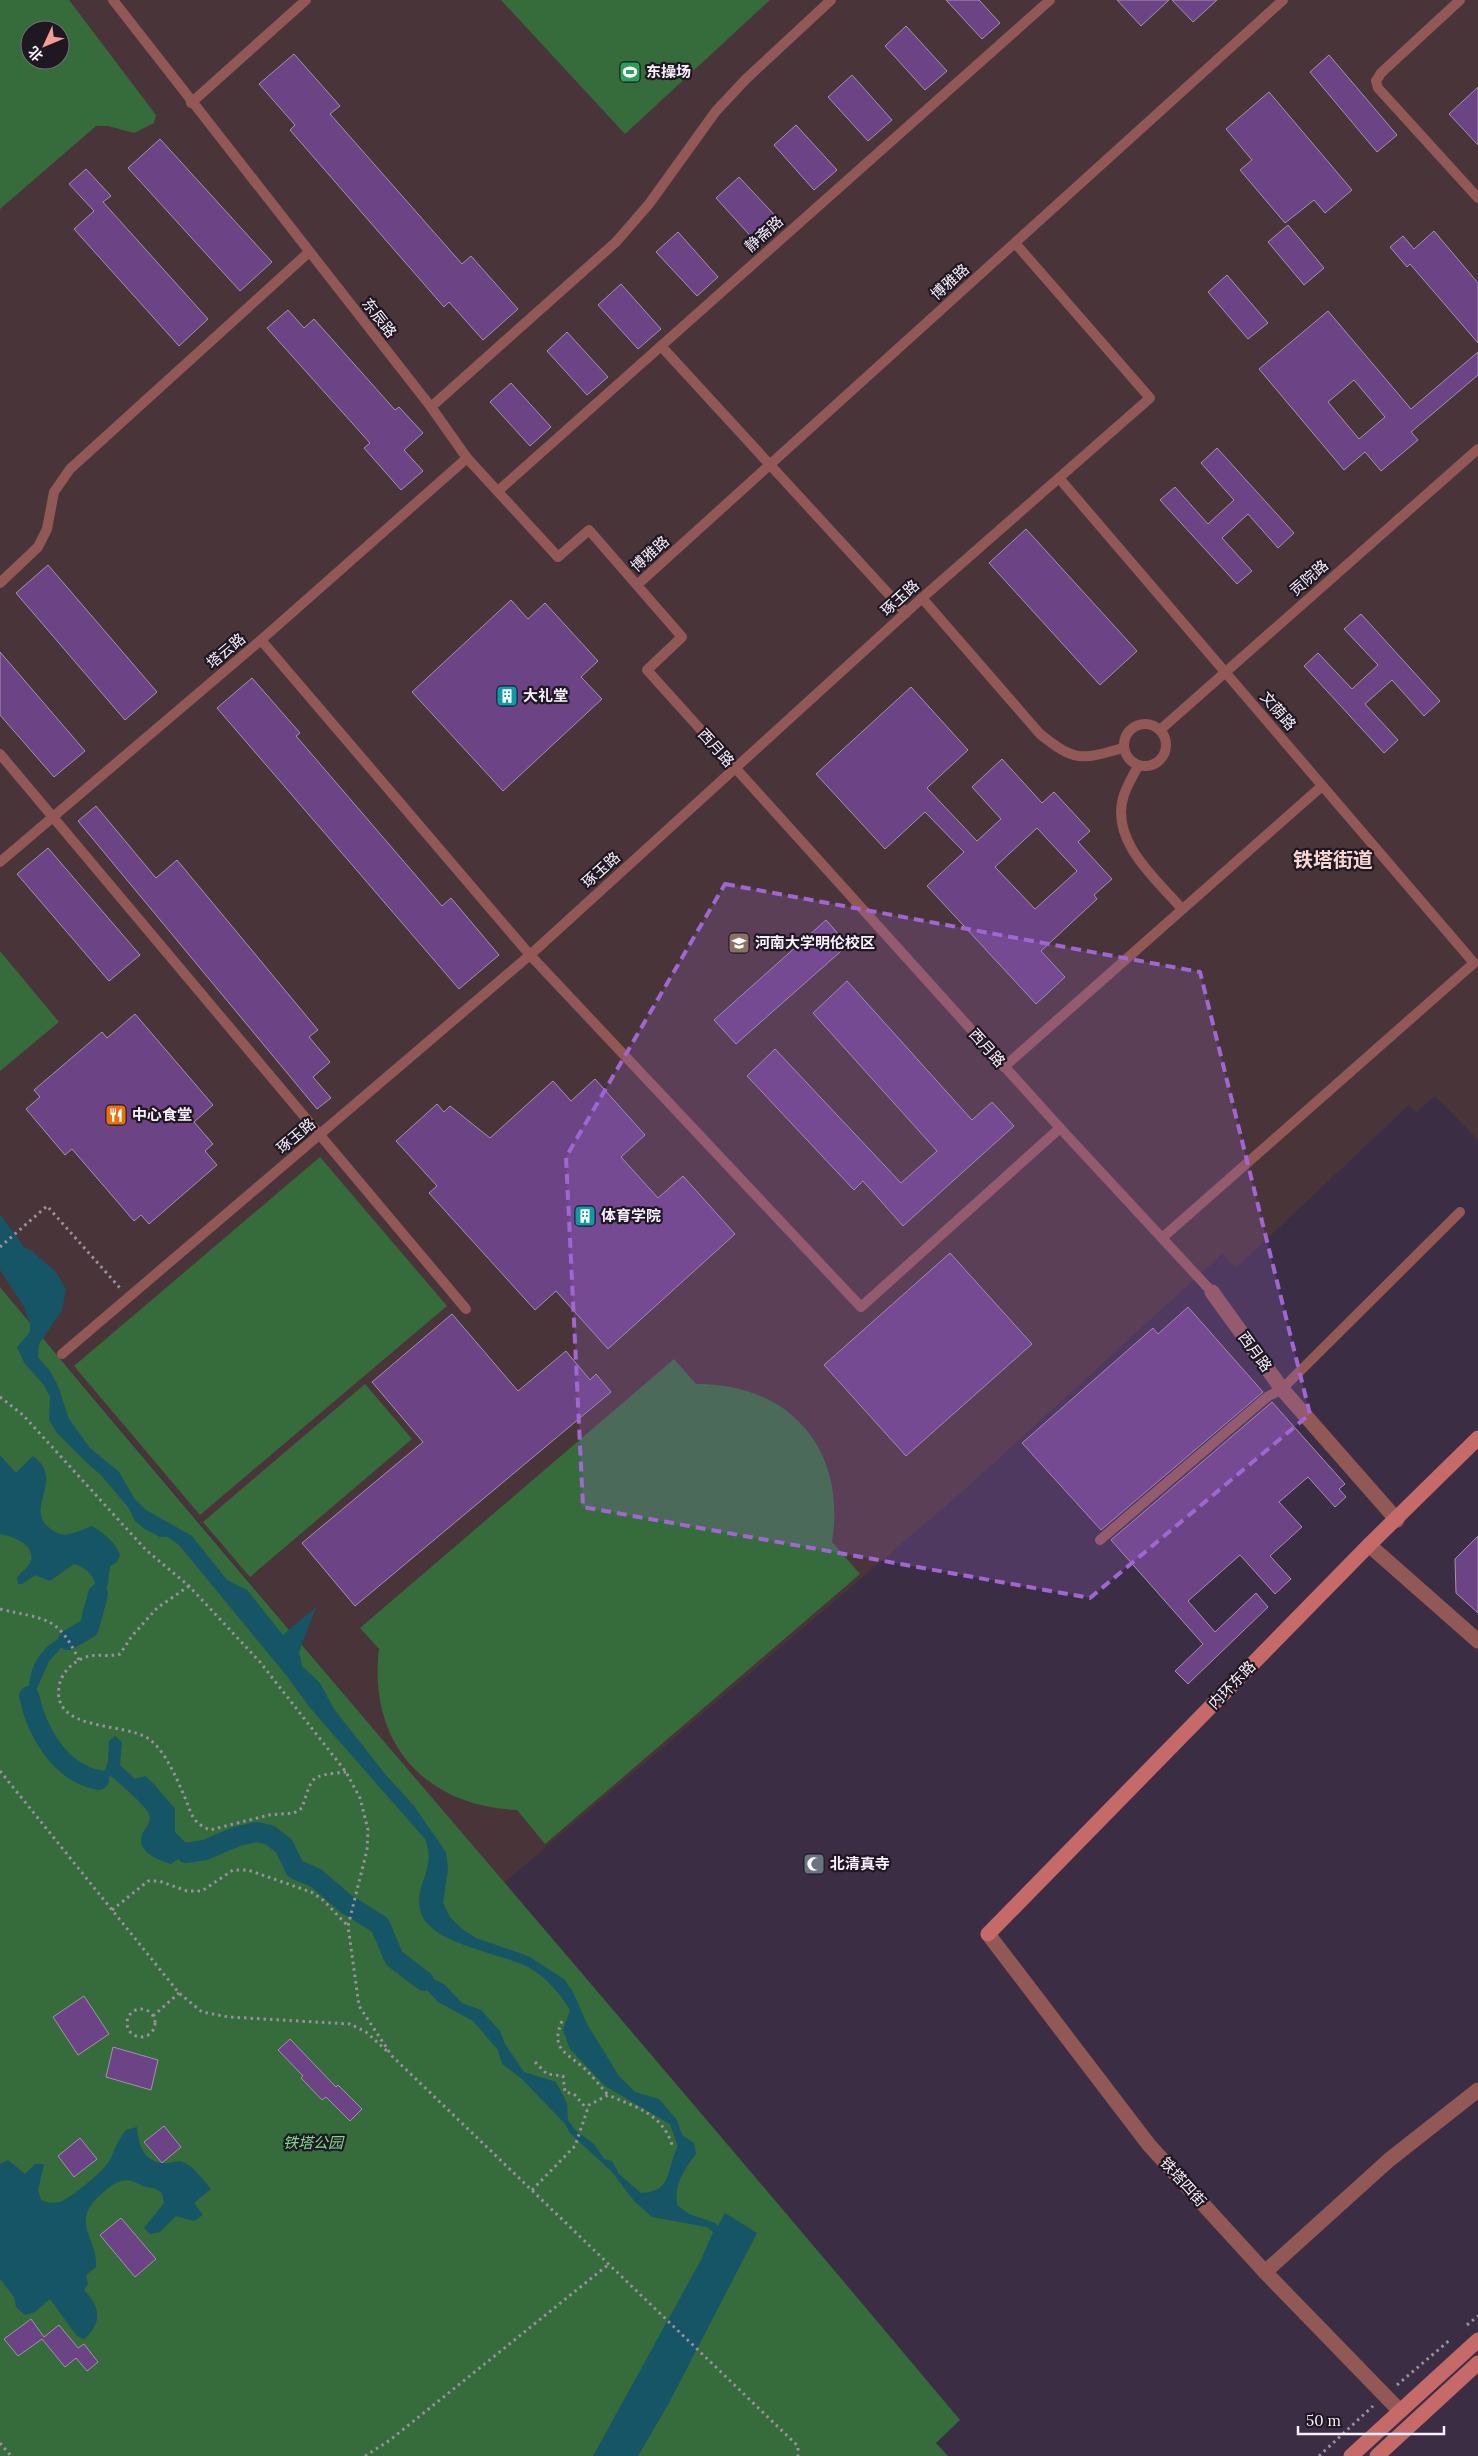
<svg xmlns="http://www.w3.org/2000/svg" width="1478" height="2456" font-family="Lora,'Noto Sans SC',serif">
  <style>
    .education { fill: #493539; fill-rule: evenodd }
    .green { fill: #366b3b; fill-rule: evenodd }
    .water { fill: #155565 }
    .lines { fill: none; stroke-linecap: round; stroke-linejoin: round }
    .canal { stroke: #155565; stroke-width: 20 }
    .building { fill: #6c4384; stroke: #a392ae; fill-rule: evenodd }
    .path { stroke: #9b90a1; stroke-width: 3; stroke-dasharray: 2.5 4; stroke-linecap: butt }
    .lane { stroke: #925856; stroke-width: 10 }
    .street { stroke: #925856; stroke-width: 15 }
    .secondary { stroke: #c56a68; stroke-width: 15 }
    .marked { fill: #a067d2; fill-opacity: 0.2; stroke: #a067d2; stroke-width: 4; stroke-dasharray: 10 6; stroke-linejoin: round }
    .labels { text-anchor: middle; stroke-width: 4.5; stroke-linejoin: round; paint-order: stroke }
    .poi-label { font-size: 15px; font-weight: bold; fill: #f8f1fd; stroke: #1f1823; text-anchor: start }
    .street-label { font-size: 15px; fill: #f8f1fd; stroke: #1f1823 }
    .park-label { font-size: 15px; font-style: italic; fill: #80d988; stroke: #1f1823 }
    .district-label { font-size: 20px; font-weight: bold; fill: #f9d6d2; stroke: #1f1823 }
  </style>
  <rect width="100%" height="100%" fill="#3b2d44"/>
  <path class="education" d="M0,0h1478v1140l-43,-44 -19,16 -7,-7 -173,163 -14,-14 -262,240 -456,389 -504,-596zM30,30h30v30h-30zM510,601l18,18 17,-15 53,57 -17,16 21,22 -99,92 -91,-99z"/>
  <g class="green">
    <path d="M0,0h69l87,115 -2,8 -20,10 -26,-7h-12l-96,83zM30,30h30v30h-30z"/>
    <path d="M501,0h269l-145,134z"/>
    <path d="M0,951l59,71 -59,49z"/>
    <path d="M320,1157l127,149 -247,209 -126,-149z"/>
    <path d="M0,1287c317,380 642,753 960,1133l-24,23 12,13h-948z"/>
    <path d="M674,1359l22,25c94,-1 151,66 136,158l28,32 -315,270 -28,-34c-93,-4 -149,-68 -138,-161l-19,-21z"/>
    <path d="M365,1384l47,55 -162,138 -47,-55z"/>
  </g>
  <g class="water">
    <path d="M0,1214l24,33 8,4 23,20 11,18 -4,21 -23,34 -1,13 12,14 8,15 11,33 21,29 29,24 15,26 12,12 46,26 35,44 20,10 36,45 33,-28 -17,45 3,14 18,17 14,26 51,65 29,32 32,46 2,17 -5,34 7,14 12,12 14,9 52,18 36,23 9,13 14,32 32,52 16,16 24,7 18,21 5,15 12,8 2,11c-12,16 -22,30 -19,51l12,9 26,9 3,3 7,-13 32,20 -88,170 -31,53h-45l108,-196 12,-28 -6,-5 -55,-10 -18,-16 -22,-29 -42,-39 -5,-9 -43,-45 -20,-15 -4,-14 -25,-29 -35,-19 -10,-11 -4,-10 7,-3 13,6 18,19 19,7 19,21 5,13 19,28 32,10 11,21 1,17 7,10 19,14 10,15 8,2 7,13 22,19c33,-1 25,-26 37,-47l-8,-22 -65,-38 -35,-37 -7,-19 7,-20c-11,-18 -23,-32 -42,-43 -27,-14 -97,-23 -107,-54 -9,-27 17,-43 4,-74l-114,-130 -25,-34 -107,-130 -11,-8h-8l-15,-8 -10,-8 -7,-14 -27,-32 -14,-12 -30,-30 -8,-13 1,-23 -6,-12 -19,-21 -8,-17 13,-15v-9l-7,-18 -23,-35z"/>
    <path d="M0,1455l16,18 17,-17c34,25 -12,53 19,74 6,4 11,6 18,4 7,-1 15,-6 22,-8 11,6 24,17 28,29l-3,7 -7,4 -2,17 -5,12 -5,-1c-3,-16 -8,-25 -24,-30l-24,17 -15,-6 -13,9h-4l-1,-6c3,-5 11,-11 13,-15 8,-18 -18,-27 -30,-29z"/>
    <path d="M64,1636l4,4 -19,21 -14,32 -6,3c-1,-28 10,-48 35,-60z"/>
    <path d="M115,1736l7,6 -2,23 15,14 10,-3c8,5 20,23 30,32v24l13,13 -2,8 -15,11c-12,-4 -35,-12 -29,-29 3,-8 10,-11 7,-21 -3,-8 -30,-31 -38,-38l-12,4 -2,-7 8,-3 3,-9 1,-20z"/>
    <path d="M137,2127c1,16 6,34 25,36 8,1 16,-4 23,0 10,5 19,18 26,26l-17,14 9,12 -9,6 -18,-5 -16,16 -10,2 -6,-6 20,-25 -2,-10 -8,-5c-12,1 -20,-11 -33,-7 -8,2 -16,10 -22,15 -29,27 -1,42 -3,71l-10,8 2,9 -4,6c16,16 19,33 0,49l-7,-3 -27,-37 -15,13 -10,3 -9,-8 -2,-10 -14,-18v-115l8,-4 17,14 10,-10h9l-6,26 3,10c7,3 12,4 19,2 11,-4 44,-31 50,-42 5,-11 8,-20 16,-30z"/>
  </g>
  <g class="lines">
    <g class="canal">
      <path d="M68,1640l21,-12 9,-34"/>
      <path d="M29,1696c8,36 31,77 70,84"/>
      <path d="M186,1853l19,-3 33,-14 19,-4 13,3 14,11 11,23 21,9 29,25 35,22 14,33 30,23"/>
    </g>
  </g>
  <g class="building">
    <path d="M946,0h33l21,23 -18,16z"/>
    <path d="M1117,0h52l-28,26z"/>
    <path d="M1172,0h45l-24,22z"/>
    <path d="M906,26l41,45 -22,19 -40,-44z"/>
    <path d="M294,54l46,52 -10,8 132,150 9,-8 47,53 -35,31 -34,-38 -5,5 -154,-177 5,-5 -36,-41z"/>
    <path d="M1329,55l68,80 -20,17 -67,-80z"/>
    <path d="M852,75l40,45 -24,21 -40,-44z"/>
    <path d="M1478,87v58l-29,-31z"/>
    <path d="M1269,92l83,98 -27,23 -11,-13 -29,23 -45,-53 12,-10 -26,-31z"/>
    <path d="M796,125l41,45 -23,20 -40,-45z"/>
    <path d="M160,139l112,123 -32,29 -112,-123z"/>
    <path d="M86,169l25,27 -8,6 105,117 -29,27 -105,-117 20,-18 -25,-27z"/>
    <path d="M739,177l41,44 -24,21 -40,-44z"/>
    <path d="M1288,225l36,43 -20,17 -36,-43z"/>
    <path d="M1434,231l44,52v60l-68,-79 -3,3 -17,-20 13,-11 11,13z"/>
    <path d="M678,232l40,45 -21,19 -41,-44z"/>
    <path d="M1227,275l41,48 -20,16 -40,-47z"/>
    <path d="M621,284l40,45 -23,20 -40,-44z"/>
    <path d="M288,310l16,18 10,-9 81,91 4,-3 24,26 -19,17 19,21 -22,19 -37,-42 6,-5 -103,-115z"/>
    <path d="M1328,311l83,98 67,-57v23l-67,57 7,8 -37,31 -16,-19 -21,18 -85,-101zM1354,380l31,37 -26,22 -31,-37z"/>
    <path d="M567,332l41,45 -21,18 -40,-44z"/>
    <path d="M511,383l40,44 -21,19 -40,-44z"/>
    <path d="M1217,448l77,85 -16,15 -30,-34 -26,24 30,33 -15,13 -77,-84 15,-13 33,37 26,-24 -33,-37z"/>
    <path d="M1026,529l111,122 -37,34 -111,-122z"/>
    <path d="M48,565l109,127 -32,28 -109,-127z"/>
    <path d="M511,600l17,19 17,-16 53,58 -17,16 21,22 -99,92 -91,-99z"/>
    <path d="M1361,614l79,87 -16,15 -32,-36 -27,24 33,36 -14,13 -80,-87 14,-13 34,36 26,-24 -34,-36z"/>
    <path d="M0,652l85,99 -31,26 -54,-62z"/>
    <path d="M252,678l48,55 -4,3 146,170 9,-8 48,57 -40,34 -242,-281z"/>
    <path d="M911,687l57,63 -41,38 50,53 24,-22 -29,-32 30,-28 40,44 12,-11 36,39 -12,11 34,37 -18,16 3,4 -56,52 24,26 -29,27 -109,-118 37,-34 -39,-40 -40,37 -69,-75zM1037,828l40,43 -42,38 -40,-42z"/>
    <path d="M96,806l60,72 21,-18 141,170 -9,7 21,25 -17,15 18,21 -14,11 -239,-288z"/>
    <path d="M48,848l92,107 -31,26 -92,-107z"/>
    <path d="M826,920l22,25 -112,99 -22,-24z"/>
    <path d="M847,981l125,139 20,-18 22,24 -111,100 -40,-45 -9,9 -107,-114 28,-27 126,134 36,-32 -124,-138z"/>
    <path d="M135,1014l78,91 -19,17 19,22 -8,7 12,14 -68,59 -8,-9 -7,6 -62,-72 -7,6 -39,-46 14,-12 -6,-7 68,-58 5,6z"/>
    <path d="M595,1079l50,56 -24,22 37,41 25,-22 52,58 -127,115 -52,-58 -21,19 -106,-117 8,-7 -41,-45 41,-37 7,8 6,-6 40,32 63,-57 18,20z"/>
    <path d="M950,1253l82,91 -126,112 -82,-91z"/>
    <path d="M1188,1307l75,85 -162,138 -79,-87 131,-115 5,6z"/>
    <path d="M452,1314l66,77 48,-40 24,29 6,-6 15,18 -256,214 -53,-63 121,-101 -51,-60z"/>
    <path d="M1272,1402l73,82 -6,5 7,8 -11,10 -27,-30 -29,25 23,25 -32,29 21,23 -16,15 -35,-39 -52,46 27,31 41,-39 12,14 -80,77 -13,-13 28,-27 -92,-104z"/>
    <path d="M1478,1536v77l-22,-20 -1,-34z"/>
    <path d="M84,1996l25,38 -31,21 -25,-38z"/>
    <path d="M290,2039l46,48 2,-2 24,24 -12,12 -24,-24 -4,3 -21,-22 2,-2 -25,-26z"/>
    <path d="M113,2047l45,13 -7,30 -45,-13z"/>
    <path d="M164,2126l17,21 -19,16 -18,-21z"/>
    <path d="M80,2138l17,21 -23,18 -16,-21z"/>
    <path d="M121,2218l35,41 -21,18 -35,-42z"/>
    <path d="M31,2319l13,18 15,-12 19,23 6,-4 14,18 -11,9 -11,-13 -11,9 -23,-28 -24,17 -14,-17z"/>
  </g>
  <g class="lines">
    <g class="path">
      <path d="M0,1247l47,-41 73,82"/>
      <path d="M0,1397l23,18 123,135 43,36 71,76 86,110 14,26 8,32 -1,20 -19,76 11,80 33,50 406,390v10"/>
      <path d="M189,1586l-32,22 -25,28 -12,18c-10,3 -21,0 -30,2 -15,3 -29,16 -31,31 -7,45 66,35 90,52 18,13 31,47 39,66 2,6 4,12 9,17 3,3 8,6 13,8l59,-15 25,-2 8,-5c11,-33 7,-32 44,-36"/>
      <path d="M0,1609c44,11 57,5 79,51"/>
      <path d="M0,1771l179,222 23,19 27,5 121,7 16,8 22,20"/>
      <path d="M112,1910l36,-29h11l28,10h15l31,-21h15l63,22 12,8 25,26"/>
      <circle cx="141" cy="2023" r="14"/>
      <path d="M153,2016l26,-23"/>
      <path d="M562,2021c-13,30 7,32 25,50 7,7 14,16 21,24"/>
      <path d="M535,2062l12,12 16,2 2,16 9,2 13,15"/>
      <path d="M532,2190l43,-44 14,-41 19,-10c27,12 54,18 64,50"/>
      <path d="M1467,2325l11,-9"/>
      <path d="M1397,2385l54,-46"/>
      <path d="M0,2443l11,13"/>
      <path d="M365,2456l25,-16 219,-176"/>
      <path d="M1319,2456l54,-50"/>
    </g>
    <g class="lane">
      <path d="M113,0l318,407 36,51 91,99 31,-27 93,107 -35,33 413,458 152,164"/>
      <path d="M1460,0l-79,73 -5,8 2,7 100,110"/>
      <path d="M191,103l115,-103"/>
      <path d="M661,346l245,267"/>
      <path d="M431,407l185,-165 33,-38 67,-93 30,-32 85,-79"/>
      <path d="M1059,478l415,485 -312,275"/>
      <path d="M498,491l552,-491"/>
      <path d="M0,583l38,-36 9,-18 7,-37 16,-23 238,-216"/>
      <path d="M637,585l646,-585"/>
      <path d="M922,598l118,136c35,28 41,26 83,14"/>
      <path d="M261,640l269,315 331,352 199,-179"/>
      <circle cx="1145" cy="745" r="21"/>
      <path d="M1160,730l318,-281"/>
      <path d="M0,754l466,555"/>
      <path d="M1138,766c-5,10 -12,21 -15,32 -12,44 33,81 59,111"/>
      <path d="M0,862l261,-222 206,-182"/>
      <path d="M1004,1067l318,-281"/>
      <path d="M62,1354l468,-399 392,-357 228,-200 -135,-155"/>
      <path d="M1100,1540l167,-143 15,-8 178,-177"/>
    </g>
    <g class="street">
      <path d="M1212,1292l70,97 115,131"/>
      <path d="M1369,1545l109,96"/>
      <path d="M988,1934l161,211 116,127 135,139"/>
      <path d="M1265,2272l124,-112 89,-70"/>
    </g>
    <g class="secondary">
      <path d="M988,1934l381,-389 109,-107"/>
      <path d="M1351,2456l127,-116"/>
      <path d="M1377,2456l101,-93"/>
    </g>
  </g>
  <path class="marked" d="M725,884l475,88 110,442 -220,184 -507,-91 -17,-350z"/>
  <defs>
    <g id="stadium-square" transform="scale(1.125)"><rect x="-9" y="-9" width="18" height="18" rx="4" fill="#2e9e5b" stroke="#1f1823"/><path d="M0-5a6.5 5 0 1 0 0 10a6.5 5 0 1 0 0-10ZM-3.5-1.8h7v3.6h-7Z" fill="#fff"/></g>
    <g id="building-square" transform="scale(1.125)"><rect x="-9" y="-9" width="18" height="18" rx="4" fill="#0f9aa8" stroke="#1f1823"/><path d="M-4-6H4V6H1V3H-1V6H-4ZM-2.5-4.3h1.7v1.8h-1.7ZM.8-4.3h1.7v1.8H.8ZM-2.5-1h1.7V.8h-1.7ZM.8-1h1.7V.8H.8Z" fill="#fff"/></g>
    <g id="university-square" transform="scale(1.125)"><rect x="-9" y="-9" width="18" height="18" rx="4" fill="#8d6e63" stroke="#1f1823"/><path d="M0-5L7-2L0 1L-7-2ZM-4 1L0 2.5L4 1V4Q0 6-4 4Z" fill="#fff"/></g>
    <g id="restaurant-square" transform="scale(1.125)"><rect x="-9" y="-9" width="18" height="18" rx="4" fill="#e8710a" stroke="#1f1823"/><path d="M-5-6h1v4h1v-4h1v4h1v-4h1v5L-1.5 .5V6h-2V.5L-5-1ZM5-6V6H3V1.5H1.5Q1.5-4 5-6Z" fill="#fff"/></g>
    <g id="mosque-square" transform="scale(1.125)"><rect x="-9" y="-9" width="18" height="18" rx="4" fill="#6b7280" stroke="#1f1823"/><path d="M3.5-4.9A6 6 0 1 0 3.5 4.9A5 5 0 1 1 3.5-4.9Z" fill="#fff"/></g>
  </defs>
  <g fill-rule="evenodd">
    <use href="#stadium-square" x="630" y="72"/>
    <use href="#building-square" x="507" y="696"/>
    <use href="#university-square" x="739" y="943"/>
    <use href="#restaurant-square" x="116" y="1115"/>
    <use href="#building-square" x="585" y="1216"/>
    <use href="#mosque-square" x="814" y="1864"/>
  </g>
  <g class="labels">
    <g class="poi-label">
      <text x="646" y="77">东操场</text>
      <text x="523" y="701">大礼堂</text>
      <text x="755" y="948">河南大学明伦校区</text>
      <text x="132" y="1120">中心食堂</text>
      <text x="601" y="1221">体育学院</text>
      <text x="830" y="1869">北清真寺</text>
    </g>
    <g class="street-label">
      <text transform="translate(764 234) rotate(-42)" y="5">静斋路</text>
      <text transform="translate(950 282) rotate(-42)" y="5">博雅路</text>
      <text transform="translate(379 318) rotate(52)" y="5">东辰路</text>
      <text transform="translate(650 554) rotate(-42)" y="5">博雅路</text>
      <text transform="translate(1309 578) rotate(-41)" y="5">贡院路</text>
      <text transform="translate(900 598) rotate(-42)" y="5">琢玉路</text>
      <text transform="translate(226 651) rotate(-40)" y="5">塔云路</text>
      <text transform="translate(1278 711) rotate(49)" y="5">文荫路</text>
      <text transform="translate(716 748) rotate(48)" y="5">西月路</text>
      <text transform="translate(601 870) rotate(-42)" y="5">琢玉路</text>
      <text transform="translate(987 1048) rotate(48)" y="5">西月路</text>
      <text transform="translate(296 1136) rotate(-40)" y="5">琢玉路</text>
      <text transform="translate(1255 1352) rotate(54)" y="5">西月路</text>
      <text transform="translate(1232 1685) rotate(-46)" y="5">内环东路</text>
      <text transform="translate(1183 2182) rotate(48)" y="5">铁塔四街</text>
    </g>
    <g class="park-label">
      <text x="313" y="2148">铁塔公园</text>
    </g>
    <g class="district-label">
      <text x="1333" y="867">铁塔街道</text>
    </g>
  </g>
  <g transform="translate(45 45) rotate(226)"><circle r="24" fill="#1f1823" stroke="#766f7a"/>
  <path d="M0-4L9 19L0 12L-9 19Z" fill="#f59c93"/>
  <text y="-8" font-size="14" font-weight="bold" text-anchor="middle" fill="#f8f1fd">北</text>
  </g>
  <path d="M1298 2426v8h146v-8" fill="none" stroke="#f8f1fd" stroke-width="2.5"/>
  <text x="1306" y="2426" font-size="15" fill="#f8f1fd" stroke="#1f1823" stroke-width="4" paint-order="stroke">50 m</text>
</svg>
